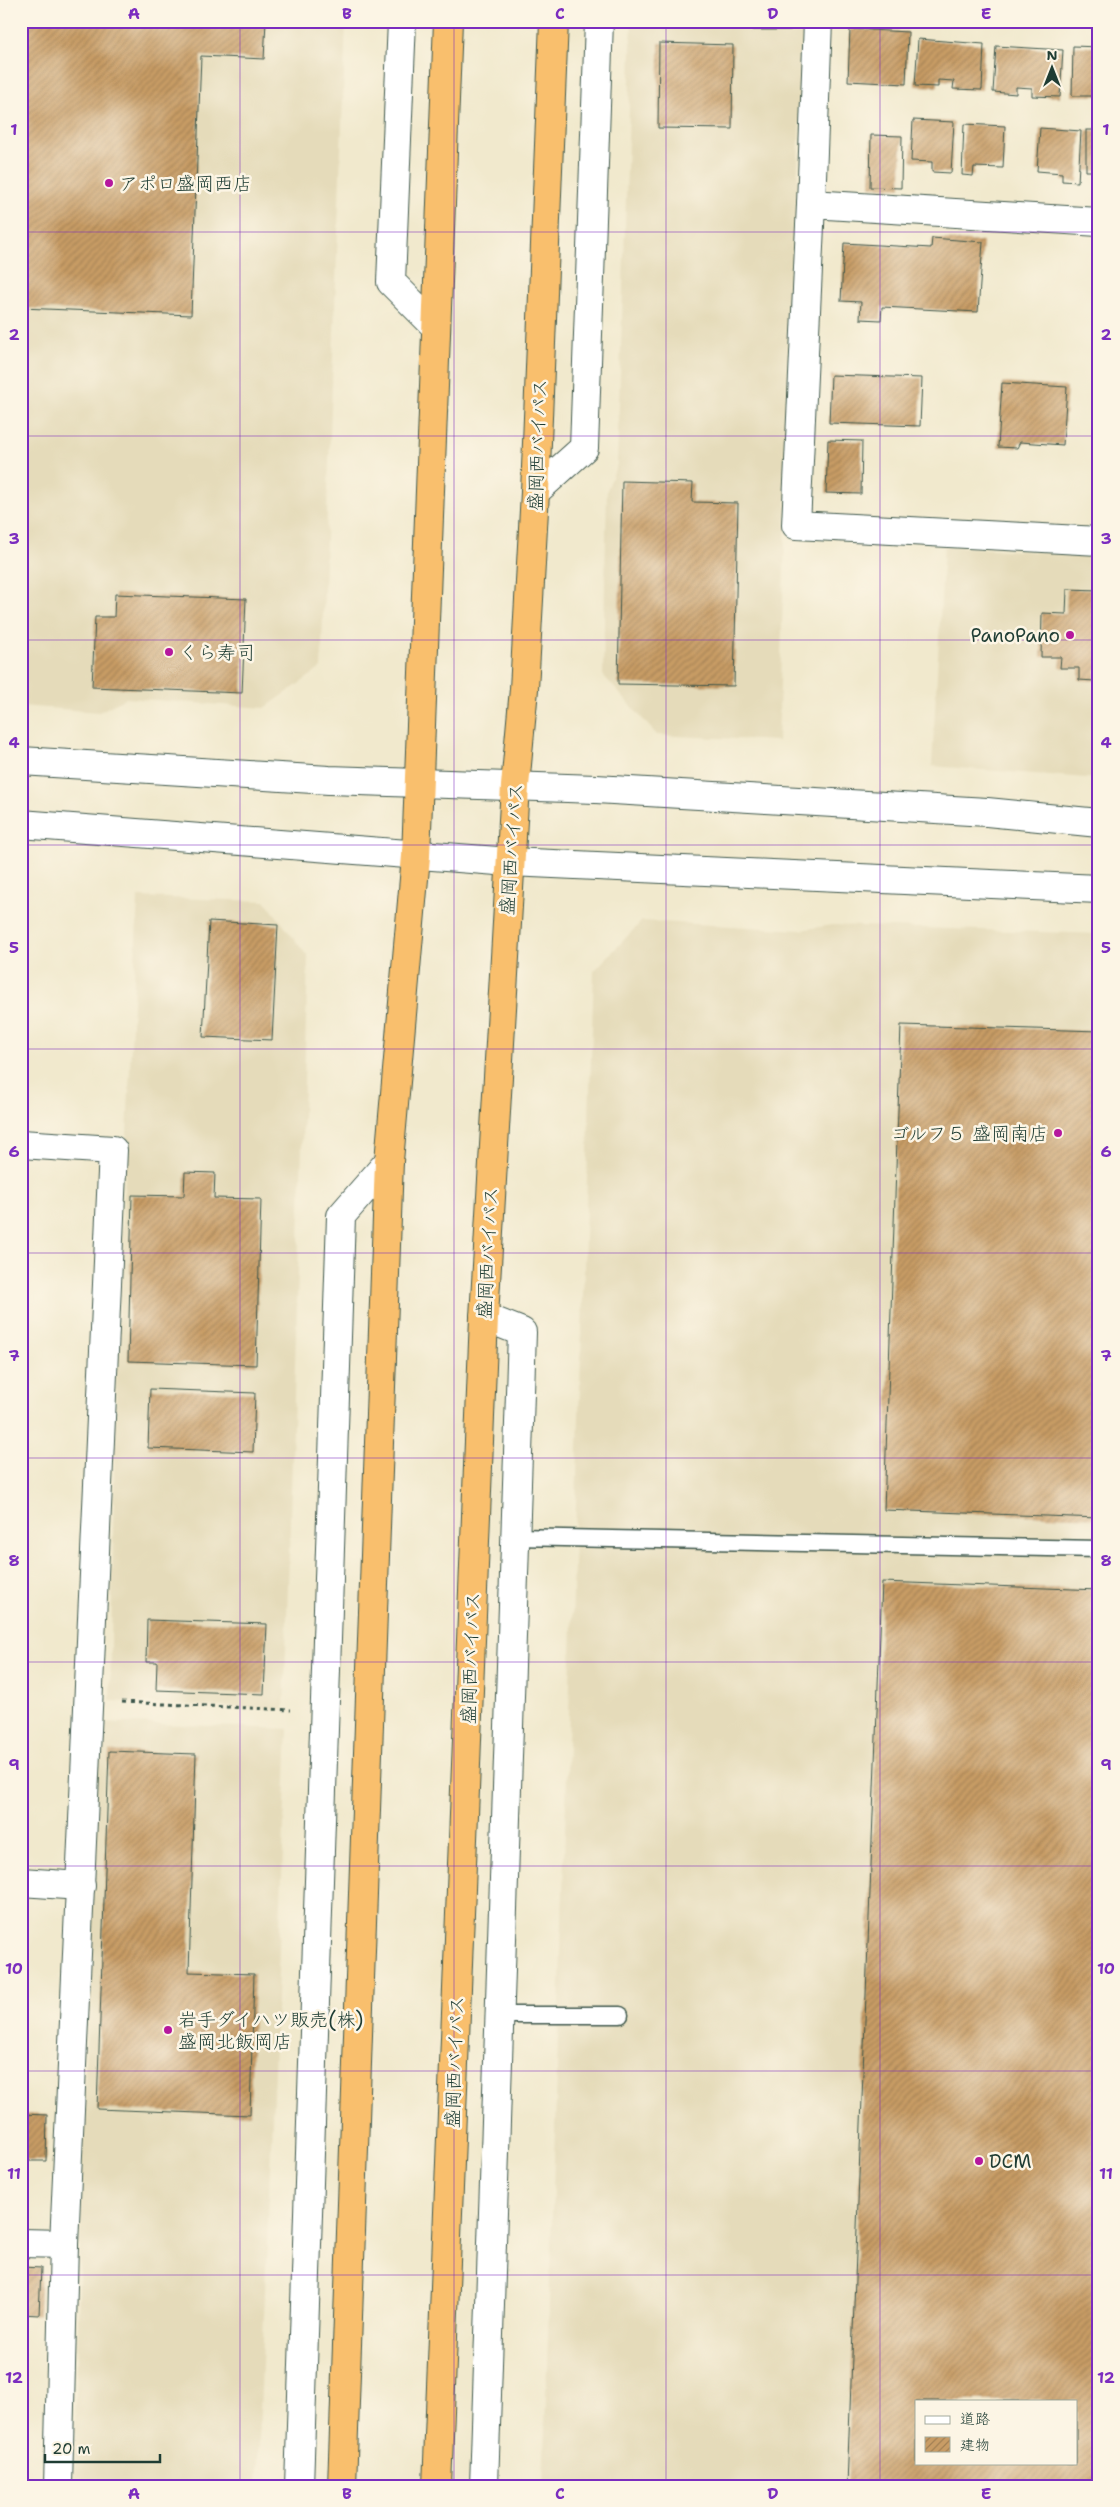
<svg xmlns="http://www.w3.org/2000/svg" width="1120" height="2507" font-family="'Shantell Sans','Klee One',sans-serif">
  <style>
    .built { fill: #e5dbba; fill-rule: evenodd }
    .building { fill: url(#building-hatch); fill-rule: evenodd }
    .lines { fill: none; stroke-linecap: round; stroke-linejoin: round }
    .service-casing { stroke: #3e574b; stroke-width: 19 }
    .minor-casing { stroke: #3e574b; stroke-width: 30 }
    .tertiary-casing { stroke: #3e574b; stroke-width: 30 }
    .trunk-casing { stroke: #3e574b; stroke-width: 30 }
    .path { stroke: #3e574b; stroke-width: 3; stroke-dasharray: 4 4; stroke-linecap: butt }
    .service { stroke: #fff; stroke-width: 16 }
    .minor { stroke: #fff; stroke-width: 28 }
    .tertiary { stroke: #fff; stroke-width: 28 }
    .trunk { stroke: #f9bf6d; stroke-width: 28 }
    .grid { fill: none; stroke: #7b2cbf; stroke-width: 1; stroke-opacity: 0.55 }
    .poi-dot { fill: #b5179e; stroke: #fcf5e5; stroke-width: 2 }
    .labels { text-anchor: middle; stroke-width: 5; stroke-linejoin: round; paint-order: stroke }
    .poi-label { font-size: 19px; fill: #1f3d34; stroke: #fcf5e5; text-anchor: start }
    .street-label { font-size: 19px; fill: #1f3d34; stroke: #fcf5e5 }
    .neatline { fill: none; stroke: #7b2cbf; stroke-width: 2 }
    .grid-label { font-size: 16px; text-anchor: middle; font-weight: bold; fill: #7b2cbf }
  </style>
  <defs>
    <pattern id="building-hatch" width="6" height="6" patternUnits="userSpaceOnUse" patternTransform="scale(1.25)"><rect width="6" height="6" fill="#c89c65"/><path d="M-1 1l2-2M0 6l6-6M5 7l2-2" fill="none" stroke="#a28054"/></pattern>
  </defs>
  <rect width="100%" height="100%" fill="#fcf5e5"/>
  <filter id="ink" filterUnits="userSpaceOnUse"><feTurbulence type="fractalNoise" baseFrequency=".02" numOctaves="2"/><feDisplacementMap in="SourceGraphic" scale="10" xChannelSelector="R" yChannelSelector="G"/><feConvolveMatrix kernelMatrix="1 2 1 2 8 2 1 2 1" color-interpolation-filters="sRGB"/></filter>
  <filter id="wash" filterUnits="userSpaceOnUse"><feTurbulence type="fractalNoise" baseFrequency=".0096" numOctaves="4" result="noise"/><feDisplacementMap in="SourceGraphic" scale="20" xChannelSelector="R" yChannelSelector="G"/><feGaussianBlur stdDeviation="1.12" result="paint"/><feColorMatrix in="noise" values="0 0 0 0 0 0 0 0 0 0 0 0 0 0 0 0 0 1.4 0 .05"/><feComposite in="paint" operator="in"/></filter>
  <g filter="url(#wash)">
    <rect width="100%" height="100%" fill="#f1e9cd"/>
    <g class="built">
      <path d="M21,21h325l-25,647 -56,40 -139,-10 -27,14 -78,-6z"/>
      <path d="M632,21h171l-25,720 -121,-6 -54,-60 4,-185 10,-25z"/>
      <path d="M944,546l155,10v223l-167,-13z"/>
      <path d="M138,897l127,4 43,56 -24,753 -174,-9 6,-331z"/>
      <path d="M642,921l158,9 32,-5 267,9v1552h-556l51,-1515zM916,2401h160v62h-160z"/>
      <path d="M99,1722l189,7 -31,757h-183l9,-367z"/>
    </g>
    <g id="blocks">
      <g class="building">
        <path d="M21,21h245l-2,38 -63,-3 -10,259 -170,-7z"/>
        <rect x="753" y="21" width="37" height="9"/>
        <path d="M850,29l58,3 -2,52 -58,-3z"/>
        <path d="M918,39l66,5 -2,46 -29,-1 1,-8 -16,-1v7l-23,-1z"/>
        <path d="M659,43l74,2 -1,84 -74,-1z"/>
        <path d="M996,46l67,4 -3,47 -28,-1v-8l-16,-1v7l-23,-2z"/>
        <path d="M1073,46l26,1v49h-27z"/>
        <path d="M913,120l41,2 -3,51 -19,-1v-10l-21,-1z"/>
        <path d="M964,124l41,2 -2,42 -29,-1 -1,9 -11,-1z"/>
        <path d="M1040,128l41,3 -3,51 -16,-1v-8l-25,-2z"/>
        <rect x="1086" y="130" width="13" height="41"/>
        <path d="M871,135l31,1 -1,52 -31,-1z"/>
        <path d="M932,238l51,4 -5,70 -96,-5 -1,13 -21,-1 1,-17 -20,-1 3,-58 87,5z"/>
        <path d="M831,375l91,3 -2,48 -91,-3z"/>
        <path d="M1002,383l65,4 -4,58 -43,-3 -3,6 -19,-1z"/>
        <path d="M828,440l34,1 -1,53 -35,-1z"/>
        <path d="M622,481l71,2 -1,19 46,1 -4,183 -116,-2z"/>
        <path d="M1067,589l32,1v80h-3l-1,11 -16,-1v-12h-19l1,-11h-20l1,-44 24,1z"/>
        <path d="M115,594l131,5 -4,94 -150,-6 3,-70h19z"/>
        <path d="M209,921l69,4 -6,115 -69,-3z"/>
        <path d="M901,1025l198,6v487l-215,-8z"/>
        <path d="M185,1172l30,1 -1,25 47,1 -5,166 -128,-4 4,-166 52,1z"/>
        <path d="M150,1389l105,4 -2,59 -105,-4z"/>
        <path d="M882,1582l217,8v896h-252zM916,2401h160v62h-160z"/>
        <path d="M147,1620l120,4 -3,70 -108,-4 1,-28h-11z"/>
        <path d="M109,1751l87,3 -7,218 65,2 -4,141 -153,-6z"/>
        <path d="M21,2114l26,1 -1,46h-25z"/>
        <path d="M21,2267l20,1 -2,47 -18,-1z"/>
      </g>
    </g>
  </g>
  <g filter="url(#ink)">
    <use href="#blocks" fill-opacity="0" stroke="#3e574b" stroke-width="1"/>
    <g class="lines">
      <g class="service-casing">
        <g id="service">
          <path d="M515,1537l584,12"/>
          <path d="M499,2015h121"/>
        </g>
      </g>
      <g class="minor-casing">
        <g id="minor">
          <path d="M402,21l-11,261 44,44"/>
          <path d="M811,204l7,-183"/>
          <path d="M1099,222l-288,-18 -15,321 303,16"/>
          <path d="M535,492l49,-44 15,-427"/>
          <path d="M21,1144l92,6 -49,1094 -6,242"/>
          <path d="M484,1317l38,15 -38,1154"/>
          <path d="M21,1882l60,4"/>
          <path d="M21,2243l43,1"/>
          <path d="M299,2486l42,-1270 48,-55"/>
        </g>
      </g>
      <g class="tertiary-casing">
        <g id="tertiary">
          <path d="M21,761l308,19 267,9 391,23 112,11"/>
          <path d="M21,824l489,38 589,27"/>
        </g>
      </g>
      <g class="trunk-casing">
        <g id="trunk">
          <path d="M342,2486l47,-1325 27,-305 32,-835"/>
          <path d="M437,2486l47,-1169 31,-531 9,-97 11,-197 19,-471"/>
        </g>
      </g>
      <path class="path" d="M122,1702l169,8"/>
      <use href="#service" class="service"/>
      <use href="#minor" class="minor"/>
      <use href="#tertiary" class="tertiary"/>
      <use href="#trunk" class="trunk"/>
    </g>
  </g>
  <path class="grid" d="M240,21v2465M454,21v2465M666,21v2465M880,21v2465M21,232h1078M21,436h1078M21,640h1078M21,845h1078M21,1049h1078M21,1253h1078M21,1458h1078M21,1662h1078M21,1866h1078M21,2071h1078M21,2275h1078"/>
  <g class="poi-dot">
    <circle cx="109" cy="183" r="5"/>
    <circle cx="1070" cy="635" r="5"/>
    <circle cx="169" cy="652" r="5"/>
    <circle cx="1058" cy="1133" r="5"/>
    <circle cx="168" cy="2030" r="5"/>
    <circle cx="979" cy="2161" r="5"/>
  </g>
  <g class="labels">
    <g class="poi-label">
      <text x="119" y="190">アポロ盛岡西店</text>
      <text x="1060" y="642" text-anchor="end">PanoPano</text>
      <text x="179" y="659">くら寿司</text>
      <text x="1048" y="1140" text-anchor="end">ゴルフ５ 盛岡南店</text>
      <text x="178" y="2026">岩手ダイハツ販売(株)<tspan x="178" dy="22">盛岡北飯岡店</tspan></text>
      <text x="989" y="2168">DCM</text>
    </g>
    <g class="street-label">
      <text transform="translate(537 445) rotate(-88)" y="7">盛岡西バイパス</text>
      <text transform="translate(511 849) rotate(-86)" y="7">盛岡西バイパス</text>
      <text transform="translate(487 1253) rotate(-87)" y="7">盛岡西バイパス</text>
      <text transform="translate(470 1658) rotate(-88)" y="7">盛岡西バイパス</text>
      <text transform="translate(454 2062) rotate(-88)" y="7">盛岡西バイパス</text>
    </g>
  </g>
  <rect width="1120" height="2507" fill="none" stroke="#fcf5e5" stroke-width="55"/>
  <rect x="915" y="2400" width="162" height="65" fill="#fcf5e5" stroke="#a4ab9e"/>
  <rect x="925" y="2416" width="25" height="8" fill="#ffffff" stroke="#a4ab9e"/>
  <text x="960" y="2424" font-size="15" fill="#1f3d34">道路</text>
  <rect x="925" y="2437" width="25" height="15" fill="url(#building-hatch)" stroke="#a4ab9e"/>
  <text x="960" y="2450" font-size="15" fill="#1f3d34">建物</text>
  <g transform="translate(1052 68)" stroke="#fcf5e5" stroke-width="4" paint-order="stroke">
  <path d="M0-4L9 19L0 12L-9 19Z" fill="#1f3d34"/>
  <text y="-8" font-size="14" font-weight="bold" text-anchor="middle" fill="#1f3d34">N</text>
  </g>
  <path d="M45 2454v8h115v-8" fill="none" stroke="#1f3d34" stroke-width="2.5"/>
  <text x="52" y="2454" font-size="15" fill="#1f3d34" stroke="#fcf5e5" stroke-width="4" paint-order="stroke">20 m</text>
  <rect x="28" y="28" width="1064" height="2452" class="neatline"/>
  <g class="grid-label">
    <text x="134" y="19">A</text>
    <text x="347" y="19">B</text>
    <text x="560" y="19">C</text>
    <text x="773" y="19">D</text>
    <text x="986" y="19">E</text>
    <text x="14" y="135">1</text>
    <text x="1106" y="135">1</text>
    <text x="14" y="340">2</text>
    <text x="1106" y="340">2</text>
    <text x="14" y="544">3</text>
    <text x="1106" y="544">3</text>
    <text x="14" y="748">4</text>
    <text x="1106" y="748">4</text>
    <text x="14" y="953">5</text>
    <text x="1106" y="953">5</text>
    <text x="14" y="1157">6</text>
    <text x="1106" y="1157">6</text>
    <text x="14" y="1361">7</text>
    <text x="1106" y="1361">7</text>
    <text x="14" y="1566">8</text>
    <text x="1106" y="1566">8</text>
    <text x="14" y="1770">9</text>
    <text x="1106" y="1770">9</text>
    <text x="14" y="1974">10</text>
    <text x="1106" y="1974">10</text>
    <text x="14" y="2179">11</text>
    <text x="1106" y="2179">11</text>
    <text x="14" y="2383">12</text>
    <text x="1106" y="2383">12</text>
    <text x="134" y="2499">A</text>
    <text x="347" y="2499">B</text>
    <text x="560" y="2499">C</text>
    <text x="773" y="2499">D</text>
    <text x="986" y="2499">E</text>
  </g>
</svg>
